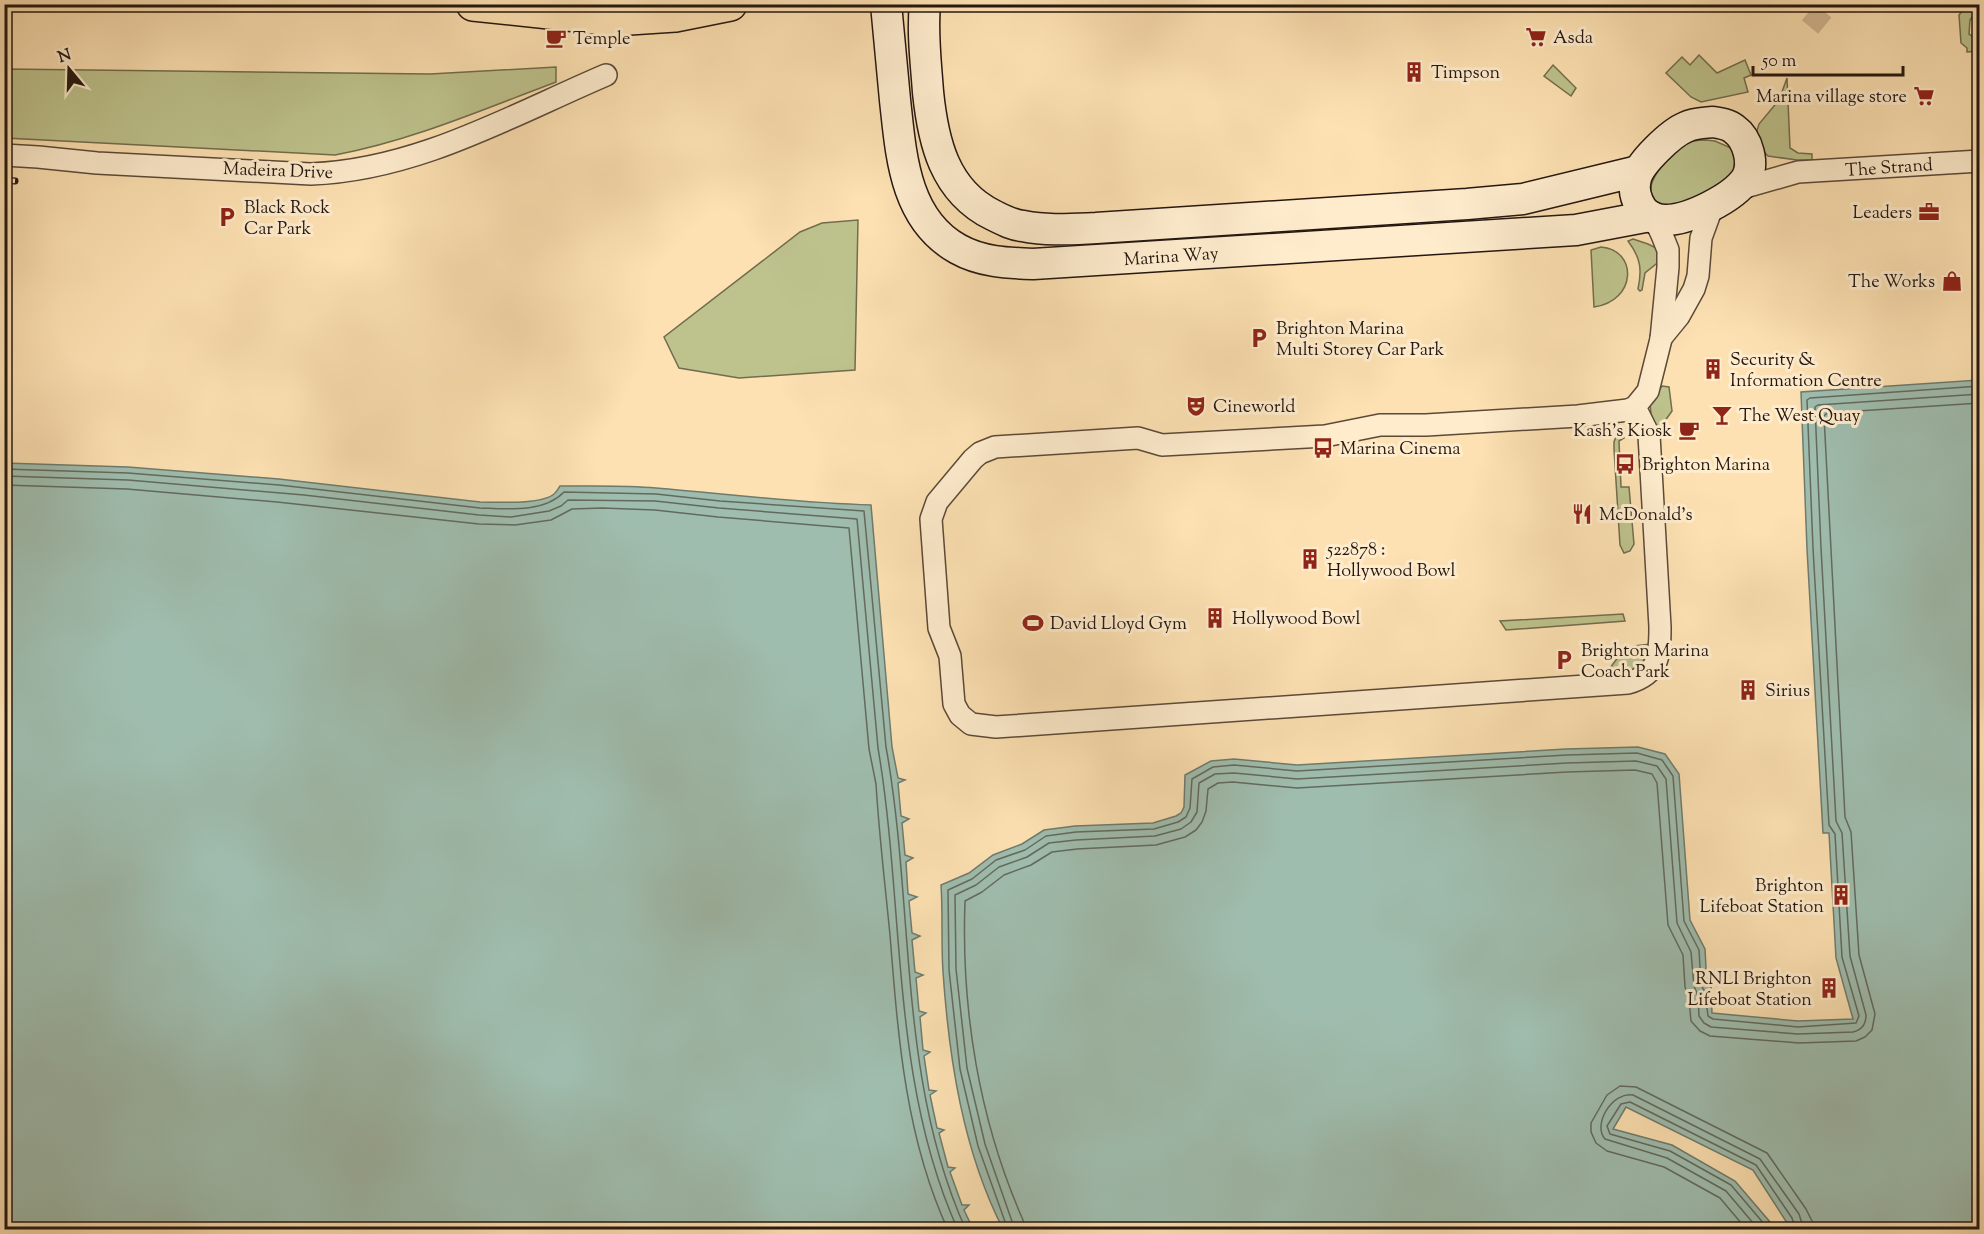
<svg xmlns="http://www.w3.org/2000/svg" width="1984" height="1234" font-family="'Sorts Mill Goudy',serif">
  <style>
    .green { fill: #bec38d; stroke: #726d4e; stroke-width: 1.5 }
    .water { fill: #9fbdae; stroke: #6e7b6f; stroke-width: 1.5 }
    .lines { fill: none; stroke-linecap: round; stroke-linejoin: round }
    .shore { stroke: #626a5f; stroke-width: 1.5 }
    .street-tunnel { stroke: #d2b992; stroke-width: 21; stroke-dasharray: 21 10; stroke-linecap: butt }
    .street-casing { stroke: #5b4a38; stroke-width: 24 }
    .secondary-casing { stroke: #251710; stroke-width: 33 }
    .primary-casing { stroke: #251710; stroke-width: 36 }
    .street { stroke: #feeccd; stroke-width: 21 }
    .secondary { stroke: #feeccd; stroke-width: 30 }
    .primary { stroke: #fde1b2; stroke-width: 33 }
    .rail-casing { stroke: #251710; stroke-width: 7 }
    .rail { stroke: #feeccd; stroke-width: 4.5; stroke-dasharray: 14; stroke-linecap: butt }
    .labels { text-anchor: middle; stroke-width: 6; stroke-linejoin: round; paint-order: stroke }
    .poi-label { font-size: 18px; fill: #251710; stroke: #feeccd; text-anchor: start }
    .street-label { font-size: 18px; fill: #251710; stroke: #feeccd }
  </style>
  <rect width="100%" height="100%" fill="#fde1b2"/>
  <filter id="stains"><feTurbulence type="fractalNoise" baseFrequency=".00333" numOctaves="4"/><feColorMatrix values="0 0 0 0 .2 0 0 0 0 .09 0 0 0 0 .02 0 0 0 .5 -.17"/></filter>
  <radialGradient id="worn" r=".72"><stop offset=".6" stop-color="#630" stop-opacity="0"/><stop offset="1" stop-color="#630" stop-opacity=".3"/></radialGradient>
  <g class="green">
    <path d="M1966,6h9v7l-5,7 -1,14 9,6 1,11 -12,1v-4l-6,-5 -2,-28z"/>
    <path d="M1699,55l18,18 28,-13 6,15 -7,3 4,14 -47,10 -10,-5 -25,-24 16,-16 8,8z"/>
    <path d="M1553,65l23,23 -5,8 -27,-20z"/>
    <path d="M556,67v15c-72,27 -145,59 -221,73l-330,-17v-69l425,5z"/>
    <path d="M1787,78l3,70 8,5 14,1v6h-15l-29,-4 -5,-5 -7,-17 3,-10 20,-24z"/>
    <path d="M1706,140l9,1 16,7 5,13 -3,16 -59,33c-5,-2 -13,-4 -17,-7 -21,-16 16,-52 30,-60 6,-3 12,-3 19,-3z"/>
    <path d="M858,220l-3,150 -116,8 -60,-10 -15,-31 136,-105 22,-9z"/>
    <path d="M1633,239l15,5 10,5 3,11 -16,13 -3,17 -2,1 -2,-2c4,-19 3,-31 -10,-48z"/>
    <path d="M1601,247c37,3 36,54 -7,60l-3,-57z"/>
    <path d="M1662,386l7,1 3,24 -10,14 -6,2 -5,-13 -1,-11z"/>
    <path d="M1619,429l5,9 -5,3 2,46h8l5,57 -4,7 -6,2 -4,-8 -6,-96v-7z"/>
    <path d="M1623,614l2,7 -119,9 -6,-9z"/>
    <path d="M1650,644l2,12 -18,17h-26l-1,-1 18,-24 5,2 4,-4z"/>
  </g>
  <g class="water">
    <path d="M1979,380v849h-188l-38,-59 -127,-63 -13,22 59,16 63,36 35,41 3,7h-770c-40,-78 -54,-170 -60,-257 -2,-29 0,-58 -2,-87l28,-12 24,-18 29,-11 22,-14 31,-4 78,-3 23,-7 5,-3 3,-6 1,-32 26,-14 23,-2 63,6 269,-16 72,-2 27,7 14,20 11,146 15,29 2,37h4l1,27 86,8 55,-2 -17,-61 -7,-125h-6l-16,-284 -6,-157z"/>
    <path d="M4,463l124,4 151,12 201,23c17,0 61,3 74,-8 3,-2 4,-5 6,-8 32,0 65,-1 96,2 72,6 143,15 215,17l21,242 6,31 7,2 -7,3 3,33 8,3 -7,4 3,32 8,3 -7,4 2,32 9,3 -8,4 3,32 8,3 -8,4 3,32 8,3 -7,3 3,33 7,2 -6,4 3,33 7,2 -6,4 5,34 7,1 -6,4 7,33 7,2 -5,3 9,34 7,1 -5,4 12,33h7l-5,5 9,19h-968z"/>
  </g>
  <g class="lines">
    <g class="shore">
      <path d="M4,469l124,4 151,12 201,23c27,1 64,5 84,-16l92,2 64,7 144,10 22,236c29,160 11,331 80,483"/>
      <path d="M4,476l124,4 176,15 175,20 32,2 38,-6 12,-5 7,-6 87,1 64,7 138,11 21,229c27,158 12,333 80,482"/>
      <path d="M4,485l123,4 150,13 202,22 36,1 36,-5 21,-11 30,-1 53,2 63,7 131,11 20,221 7,35c3,50 9,100 14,151 8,100 15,202 58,295"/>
      <path d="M1008,1230l-30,-84 -18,-77 -11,-99 -1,-80 24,-11 24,-19 29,-10 21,-14 30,-4 78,-3 24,-7 8,-5 4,-9 2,-29 21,-12 21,-2 63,6 270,-16 70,-2 25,7 11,16 11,145 15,29 2,35 4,7 3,24 5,3 85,8 58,-4 3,-7 -17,-59 -7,-123 -6,-9 -16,-277 -6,-148 3,-2 170,-12"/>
      <path d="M1015,1230l-30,-86 -18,-76 -11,-99 -1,-74 21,-10 23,-18 28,-10 22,-14 27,-3 79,-4 26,-7 10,-7 6,-10 2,-29 16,-9 19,-1 63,6 270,-16 69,-2 21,5 9,13 11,144 14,29 3,34 4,10 1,20 5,7 7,4 87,7 55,-2c9,-2 13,-8 13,-17l-16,-59 -8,-123 -6,-12 -15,-273 -6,-141 3,-2 162,-11"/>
      <path d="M1024,1230l-1,-10c-44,-100 -62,-210 -58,-319l17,-9 22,-17 27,-10 21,-13 25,-3 79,-4 29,-8 11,-7 6,-8 4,-11 2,-22 10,-6 15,-1 64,6 270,-16 68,-2 17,4 5,9 11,142 15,30 2,32 4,12 2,22 9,10 10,5 89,7 57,-2 9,-4 7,-7 3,-16 -16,-59 -8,-123 -6,-15 -21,-401 3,-3 153,-10"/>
      <path d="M1747,1230l-27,-32 -56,-31 -57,-16 -11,-8 -5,-11v-9l16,-28 13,-9 16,1 131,66 39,56 6,12 1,9"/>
      <path d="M1759,1230l-33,-39 -59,-33 -62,-19c-13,-15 8,-48 28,-44l127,64 39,55 5,16"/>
      <path d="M1767,1230l-2,-5 -34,-40 -61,-34 -60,-17 -3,-8 14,-22 9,-2 126,63 36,53 4,12"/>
    </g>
    <path class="street-tunnel" d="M1810,27l19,-23"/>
    <g class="street-casing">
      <g id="street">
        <path d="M4,155l34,2 59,6 214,11c106,-4 199,-58 295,-99"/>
        <path d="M1735,190l63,-18 182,-11"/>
        <path d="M1661,338l18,-22 15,-27 4,-13 3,-38 12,-33"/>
        <path d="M1635,407l14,28 11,192c0,29 -1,47 -32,56l-632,44 -25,-3 -11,-9 -6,-11 -4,-48 -11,-28 -8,-109 6,-17 36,-43 7,-6 15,-6 143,-9 24,7 163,-9 55,-11h46l152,-9 50,-6 7,-3 13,-16 13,-52 7,-72v-17l-6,-15 -8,-17"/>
      </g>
    </g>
    <g class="secondary-casing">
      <g id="secondary">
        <path d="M886,4c3,32 6,64 9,96 6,54 9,119 63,149 23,13 49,14 75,15l543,-34 74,-14"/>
        <path d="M925,4c-3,29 1,59 3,88 5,49 16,99 65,123 10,5 19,10 30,11 24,5 49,3 73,2l371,-24 56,-5 115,-28"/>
        <path d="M1713,122c7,1 15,2 21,7 14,10 21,35 12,50 -13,19 -57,41 -80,41 -10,0 -18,-3 -24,-11 -6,-9 -9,-20 -6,-31 4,-15 35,-45 50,-51 8,-4 18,-4 27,-5z"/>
      </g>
    </g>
    <g class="primary-casing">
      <path id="primary" d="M473,4l141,15 61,-4 55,-11"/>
    </g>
    <use href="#street" class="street"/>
    <use href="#secondary" class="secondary"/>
    <use href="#primary" class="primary"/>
    <g class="rail-casing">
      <path id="rail" d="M4,180l11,1"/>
    </g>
    <use href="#rail" class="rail"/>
  </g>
  <defs>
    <g id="supermarket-bare" transform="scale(1.62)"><path d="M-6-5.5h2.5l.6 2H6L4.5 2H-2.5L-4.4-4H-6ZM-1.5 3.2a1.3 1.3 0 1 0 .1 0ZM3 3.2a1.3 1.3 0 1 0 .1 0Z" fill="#8f2418" stroke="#feeccd" stroke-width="2.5" paint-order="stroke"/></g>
    <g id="cafe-bare" transform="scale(1.62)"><path d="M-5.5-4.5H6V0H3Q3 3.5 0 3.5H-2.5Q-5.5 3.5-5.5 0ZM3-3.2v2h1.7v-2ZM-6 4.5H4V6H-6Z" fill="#8f2418" stroke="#feeccd" stroke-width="2.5" paint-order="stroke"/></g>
    <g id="building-bare" transform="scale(1.62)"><path d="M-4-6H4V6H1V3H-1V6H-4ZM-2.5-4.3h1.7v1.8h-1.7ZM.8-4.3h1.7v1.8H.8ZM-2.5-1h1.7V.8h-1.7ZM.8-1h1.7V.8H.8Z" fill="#8f2418" stroke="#feeccd" stroke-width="2.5" paint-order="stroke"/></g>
    <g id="office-bare" transform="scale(1.62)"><path d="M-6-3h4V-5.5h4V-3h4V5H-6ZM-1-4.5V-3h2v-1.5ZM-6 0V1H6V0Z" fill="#8f2418" stroke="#feeccd" stroke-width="2.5" paint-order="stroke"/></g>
    <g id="parking-bare" transform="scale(1.62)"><path d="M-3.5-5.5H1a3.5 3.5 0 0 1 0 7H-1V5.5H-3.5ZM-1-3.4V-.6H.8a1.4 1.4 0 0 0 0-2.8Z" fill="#8f2418" stroke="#feeccd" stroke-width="2.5" paint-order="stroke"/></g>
    <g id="shop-bare" transform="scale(1.62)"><path d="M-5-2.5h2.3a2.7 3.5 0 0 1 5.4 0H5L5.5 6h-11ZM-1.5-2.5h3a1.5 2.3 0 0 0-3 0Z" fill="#8f2418" stroke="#feeccd" stroke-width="2.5" paint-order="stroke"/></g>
    <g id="theatre-bare" transform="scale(1.62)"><path d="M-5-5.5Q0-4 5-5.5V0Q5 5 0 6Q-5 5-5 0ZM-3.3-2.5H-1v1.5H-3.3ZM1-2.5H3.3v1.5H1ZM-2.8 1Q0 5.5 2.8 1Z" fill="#8f2418" stroke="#feeccd" stroke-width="2.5" paint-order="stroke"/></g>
    <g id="bar-bare" transform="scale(1.62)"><path d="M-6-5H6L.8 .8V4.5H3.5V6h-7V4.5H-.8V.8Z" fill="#8f2418" stroke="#feeccd" stroke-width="2.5" paint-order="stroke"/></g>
    <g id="bus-bare" transform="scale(1.62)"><path d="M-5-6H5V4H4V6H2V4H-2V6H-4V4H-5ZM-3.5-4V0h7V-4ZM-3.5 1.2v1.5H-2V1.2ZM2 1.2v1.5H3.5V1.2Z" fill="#8f2418" stroke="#feeccd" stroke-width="2.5" paint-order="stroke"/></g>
    <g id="restaurant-bare" transform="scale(1.62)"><path d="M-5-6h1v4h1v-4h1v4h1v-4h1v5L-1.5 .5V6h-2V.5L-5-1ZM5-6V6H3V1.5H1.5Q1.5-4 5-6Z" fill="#8f2418" stroke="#feeccd" stroke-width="2.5" paint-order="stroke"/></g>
    <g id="stadium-bare" transform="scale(1.62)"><path d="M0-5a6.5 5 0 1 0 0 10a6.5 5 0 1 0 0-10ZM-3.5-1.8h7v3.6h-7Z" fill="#8f2418" stroke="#feeccd" stroke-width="2.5" paint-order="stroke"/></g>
  </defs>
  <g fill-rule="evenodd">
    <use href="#supermarket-bare" x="1536" y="37"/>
    <use href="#cafe-bare" x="556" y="38"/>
    <use href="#building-bare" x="1414" y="72"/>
    <use href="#supermarket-bare" x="1924" y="96"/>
    <use href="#office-bare" x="1929" y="212"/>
    <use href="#parking-bare" x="227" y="217"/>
    <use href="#shop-bare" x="1952" y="281"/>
    <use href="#parking-bare" x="1259" y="338"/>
    <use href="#building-bare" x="1713" y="369"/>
    <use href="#theatre-bare" x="1196" y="406"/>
    <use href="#bar-bare" x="1722" y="415"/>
    <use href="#cafe-bare" x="1689" y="430"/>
    <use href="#bus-bare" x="1323" y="448"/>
    <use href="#bus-bare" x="1625" y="464"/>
    <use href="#restaurant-bare" x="1582" y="514"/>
    <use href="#building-bare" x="1310" y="559"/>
    <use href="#building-bare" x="1215" y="618"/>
    <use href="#stadium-bare" x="1033" y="623"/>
    <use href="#parking-bare" x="1564" y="660"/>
    <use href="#building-bare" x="1748" y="690"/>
    <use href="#building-bare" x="1841" y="895"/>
    <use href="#building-bare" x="1829" y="988"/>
  </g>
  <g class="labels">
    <g class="poi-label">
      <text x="1553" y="43">Asda</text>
      <text x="573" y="44">Temple</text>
      <text x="1431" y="78">Timpson</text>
      <text x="1907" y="102" text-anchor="end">Marina village store</text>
      <text x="244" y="213">Black Rock<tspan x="244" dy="21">Car Park</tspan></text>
      <text x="1912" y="218" text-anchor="end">Leaders</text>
      <text x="1935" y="287" text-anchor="end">The Works</text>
      <text x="1276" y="334">Brighton Marina<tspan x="1276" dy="21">Multi Storey Car Park</tspan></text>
      <text x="1730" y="365">Security &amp;<tspan x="1730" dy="21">Information Centre</tspan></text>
      <text x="1213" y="412">Cineworld</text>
      <text x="1739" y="421">The West Quay</text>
      <text x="1672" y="436" text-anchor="end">Kash's Kiosk</text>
      <text x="1340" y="454">Marina Cinema</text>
      <text x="1642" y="470">Brighton Marina</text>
      <text x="1599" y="520">McDonald's</text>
      <text x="1327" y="555">522878 :<tspan x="1327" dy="21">Hollywood Bowl</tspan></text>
      <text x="1232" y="624">Hollywood Bowl</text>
      <text x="1050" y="629">David Lloyd Gym</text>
      <text x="1581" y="656">Brighton Marina<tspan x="1581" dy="21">Coach Park</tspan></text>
      <text x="1765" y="696">Sirius</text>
      <text x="1824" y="891" text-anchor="end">Brighton<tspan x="1824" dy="21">Lifeboat Station</tspan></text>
      <text x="1812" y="984" text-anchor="end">RNLI Brighton<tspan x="1812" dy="21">Lifeboat Station</tspan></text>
    </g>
    <g class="street-label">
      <text transform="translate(1889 167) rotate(-4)" y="6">The Strand</text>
      <text transform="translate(278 170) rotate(2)" y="6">Madeira Drive</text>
      <text transform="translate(1171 256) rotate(-4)" y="6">Marina Way</text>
    </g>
  </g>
  <rect width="1984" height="1234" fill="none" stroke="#fde1b2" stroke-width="24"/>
  <rect x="6" y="6" width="1972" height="1222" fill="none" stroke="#251710" stroke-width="3"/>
  <rect x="12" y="12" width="1960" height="1210" fill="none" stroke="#251710" stroke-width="1.5"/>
  <g transform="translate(69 69) rotate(341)" stroke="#feeccd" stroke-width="4.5" paint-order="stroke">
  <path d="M0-4.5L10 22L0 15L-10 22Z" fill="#251710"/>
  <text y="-9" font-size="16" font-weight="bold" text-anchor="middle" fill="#251710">N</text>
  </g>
  <path d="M1753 66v9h150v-9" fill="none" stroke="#251710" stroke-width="3"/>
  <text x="1762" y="66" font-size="18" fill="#251710" stroke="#feeccd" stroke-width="4.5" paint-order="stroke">50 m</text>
  <rect width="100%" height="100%" filter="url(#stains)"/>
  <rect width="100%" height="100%" fill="url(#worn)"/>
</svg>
